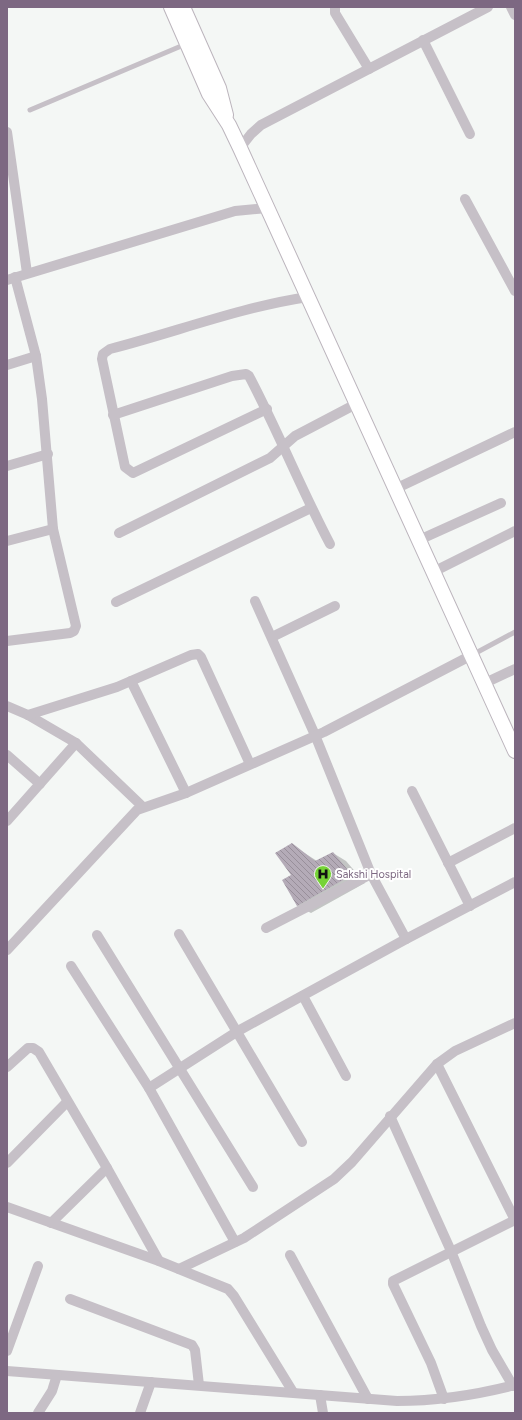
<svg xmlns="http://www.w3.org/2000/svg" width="522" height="1420" font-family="Figtree,sans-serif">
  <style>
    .shadow { fill: #0003 }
    .building { fill: url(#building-back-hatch) }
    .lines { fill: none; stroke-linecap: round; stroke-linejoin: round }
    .secondary-casing { stroke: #bcb5bd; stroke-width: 16 }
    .service { stroke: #c6c0c7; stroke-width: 5 }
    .minor { stroke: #c6c0c7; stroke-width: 10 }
    .secondary { stroke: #fff; stroke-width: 14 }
    .labels { text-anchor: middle; stroke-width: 4; stroke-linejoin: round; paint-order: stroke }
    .poi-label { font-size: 11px; fill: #7d6882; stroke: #fff; text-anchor: start }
  </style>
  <defs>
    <pattern id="building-back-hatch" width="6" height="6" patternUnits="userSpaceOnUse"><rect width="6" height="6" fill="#b4abb7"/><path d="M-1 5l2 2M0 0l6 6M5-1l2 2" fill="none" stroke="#988f9a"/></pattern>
  </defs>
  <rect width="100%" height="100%" fill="#f4f7f5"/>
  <path class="shadow" d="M292,845l25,16 16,-8 13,8 19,22 -54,30 -14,-7 -4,-31z"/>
  <path class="building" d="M292,843l23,18 18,-9 19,23 -55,31 -15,-26 9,-5 -16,-22z"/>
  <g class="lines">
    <g class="secondary-casing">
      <g id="secondary">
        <path d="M171,7l38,87 20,31 11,23 275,603"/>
        <path d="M183,7l36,81 7,27"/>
      </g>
    </g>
    <g class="service">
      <path d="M30,110l156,-66"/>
      <path d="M472,655l43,-23"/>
    </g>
    <g class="minor">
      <path d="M335,7v6l34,56"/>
      <path d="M511,7l4,8"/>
      <path d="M423,40l47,94"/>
      <path d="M7,132l20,141"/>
      <path d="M240,148l11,-14 10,-9 227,-118"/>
      <path d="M465,199l50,92"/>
      <path d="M7,280l228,-69 32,-3"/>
      <path d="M7,365l29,-9"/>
      <path d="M267,409l-134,64 -8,-6 -23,-108 1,-5 7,-5c66,-17 131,-42 198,-52"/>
      <path d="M113,415l119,-39 14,-2 3,2c29,55 52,113 81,168"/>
      <path d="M7,466l41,-12"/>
      <path d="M395,489l120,-57"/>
      <path d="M119,533l151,-75 25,-22 61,-32"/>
      <path d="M419,540l82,-37"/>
      <path d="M7,541l46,-12"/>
      <path d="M433,572l82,-41"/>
      <path d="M255,601l60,134 56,139 35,65"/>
      <path d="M116,602l195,-94"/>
      <path d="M272,637l63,-31"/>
      <path d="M7,641l63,-8 4,-2 2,-5 -23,-97 -11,-130 -6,-43 -21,-79"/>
      <path d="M131,681l55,112"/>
      <path d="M485,683l30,-14"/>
      <path d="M7,706l21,9 48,28 67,64"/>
      <path d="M28,715l89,-28 74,-32 7,-1 3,3 49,107"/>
      <path d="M7,755l33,29"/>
      <path d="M412,791l58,115"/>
      <path d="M7,821l69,-78"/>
      <path d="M448,863l67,-35"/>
      <path d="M266,928l105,-54"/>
      <path d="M179,934l123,208"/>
      <path d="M97,935l156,252"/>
      <path d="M7,950l130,-140 49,-17 138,-61 148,-77"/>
      <path d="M71,966l78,122 86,154"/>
      <path d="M303,996l43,80"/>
      <path d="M437,1064l78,156"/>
      <path d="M7,1067l21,-19h5l6,4 68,116 52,93"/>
      <path d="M149,1088l89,-57 168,-92 109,-57"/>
      <path d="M390,1116l61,135 30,75 11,24 21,36"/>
      <path d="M7,1163l60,-61"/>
      <path d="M7,1207l152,54 69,28 6,7 59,96"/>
      <path d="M51,1223l56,-55"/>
      <path d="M290,1255l78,144"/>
      <path d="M179,1269l65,-31 90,-59 18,-17 85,-98 18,-13 60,-28"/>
      <path d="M70,1299l122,46 3,5 4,35"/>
      <path d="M7,1351l31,-85"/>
      <path d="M7,1371l390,30c41,0 79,-6 118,-16"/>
      <path d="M320,1395l3,18"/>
      <path d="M444,1399l-13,-36 -38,-79v-3l122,-61"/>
      <path d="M38,1413l14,-22 5,-16"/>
      <path d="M140,1413l11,-31"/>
    </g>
    <use href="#secondary" class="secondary"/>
  </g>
  <defs>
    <g id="hospital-pin" transform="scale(0.9)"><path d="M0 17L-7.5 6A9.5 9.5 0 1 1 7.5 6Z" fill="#76d337" stroke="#fff"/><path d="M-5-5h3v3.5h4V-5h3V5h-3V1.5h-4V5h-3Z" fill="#111"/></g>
  </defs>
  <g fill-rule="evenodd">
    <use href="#hospital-pin" x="323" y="874"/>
  </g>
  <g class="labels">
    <g class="poi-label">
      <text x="336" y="878">Sakshi Hospital</text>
    </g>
  </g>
  <rect width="522" height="1420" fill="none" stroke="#7d6882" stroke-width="16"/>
</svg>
